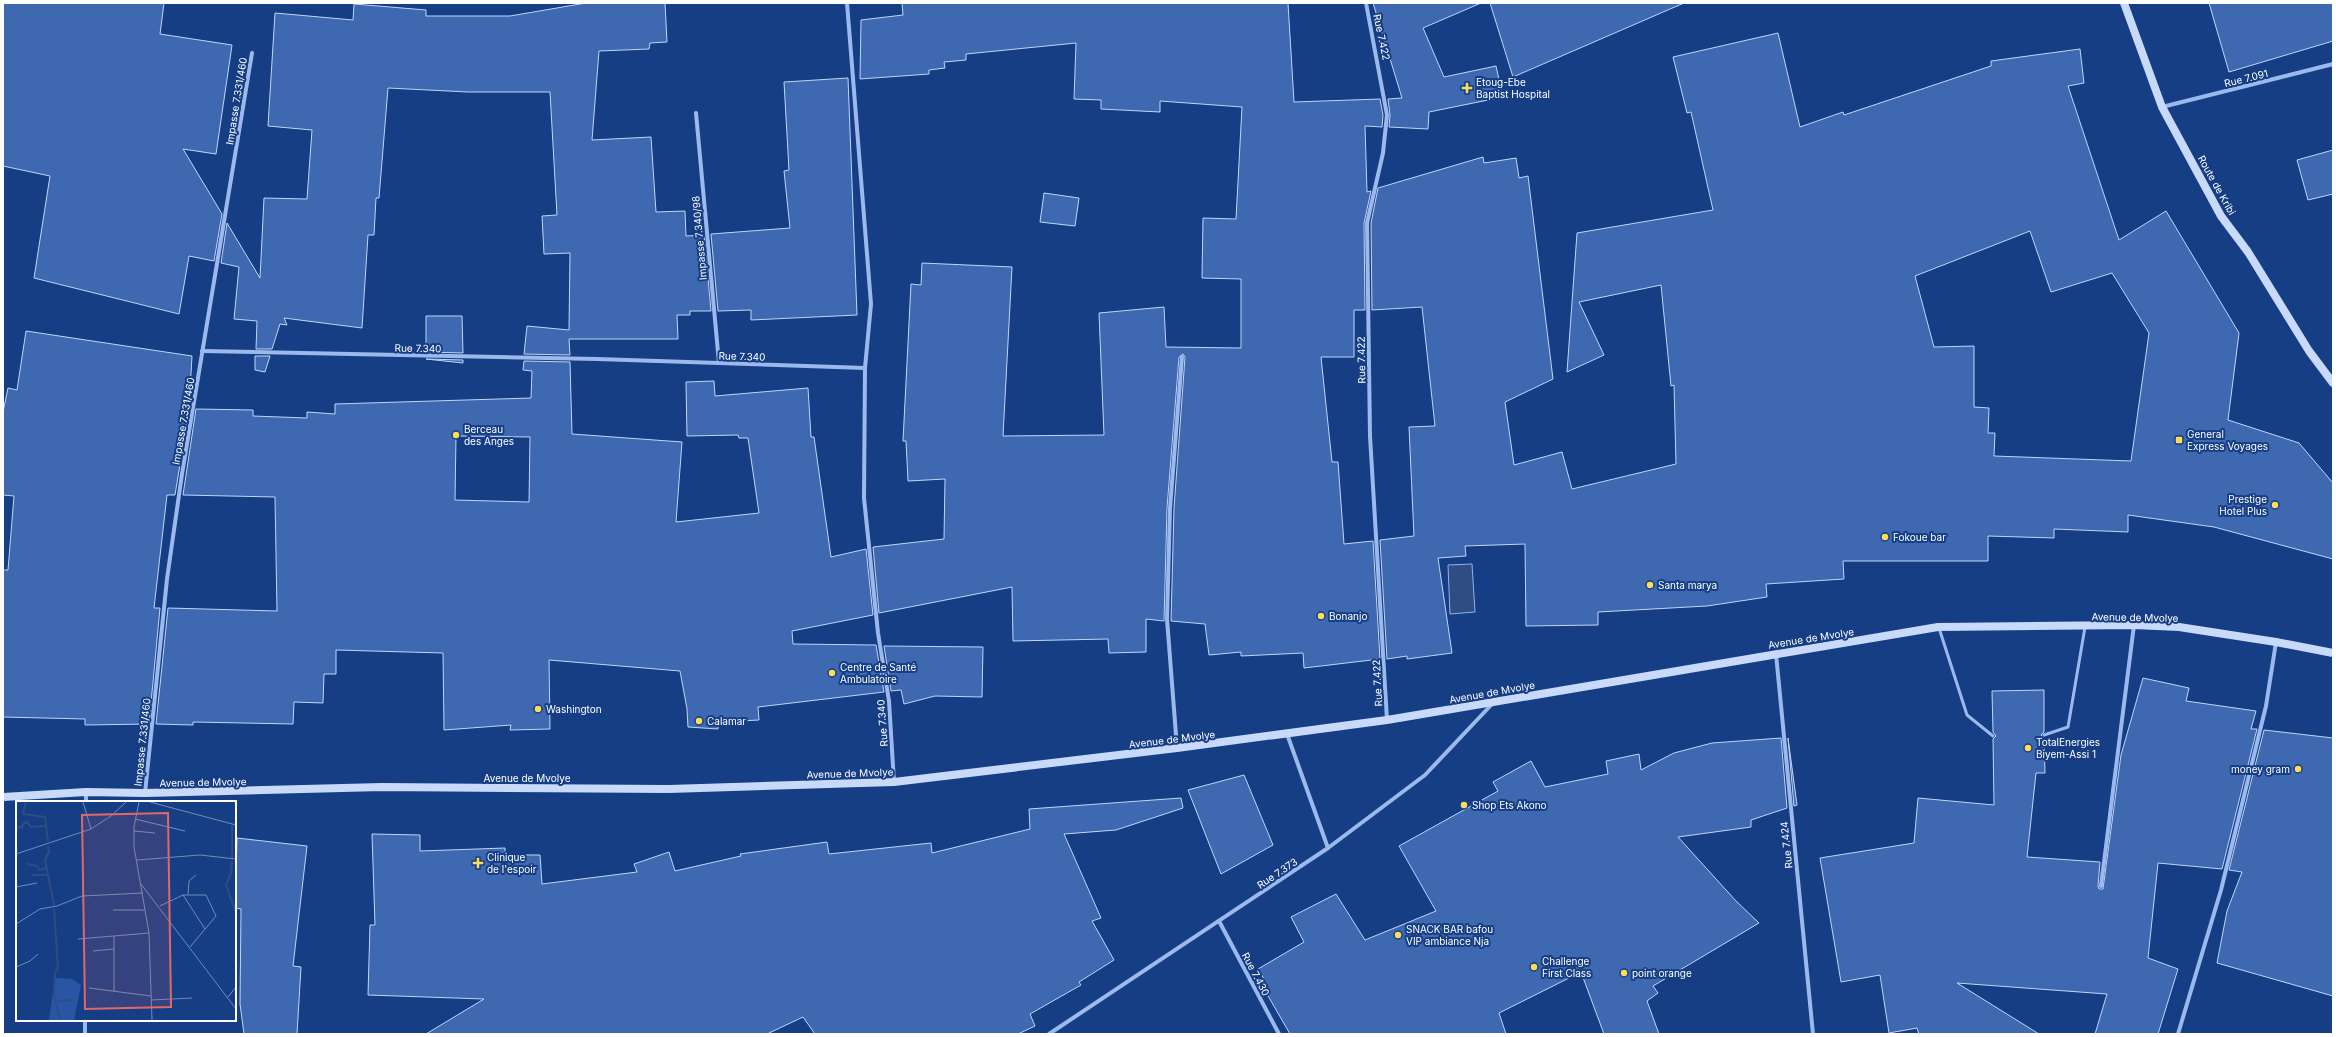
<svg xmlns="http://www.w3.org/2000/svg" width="2336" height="1037" font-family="Inter,sans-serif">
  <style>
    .water { fill: #2f4d82; stroke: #8db3f0 }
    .building { fill: #3e68af; stroke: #c0d6fa; fill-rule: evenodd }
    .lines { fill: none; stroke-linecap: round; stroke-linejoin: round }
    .service { stroke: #9bb9ed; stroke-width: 3 }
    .minor { stroke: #9bb9ed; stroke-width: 4 }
    .secondary { stroke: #c8d9fa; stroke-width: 8 }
    .poi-dot { fill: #ffdc57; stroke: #163e85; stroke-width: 1.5 }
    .labels { text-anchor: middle; stroke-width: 4; stroke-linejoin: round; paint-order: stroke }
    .street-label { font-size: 10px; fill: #fff; stroke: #163e85 }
    .poi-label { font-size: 10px; fill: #fff; stroke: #163e85; text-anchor: start }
    .inset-river { fill: none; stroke: #2f4d82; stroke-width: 2 }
    .inset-road { fill: none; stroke: #738bb6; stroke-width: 1 }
    .view { fill: #e26868; fill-opacity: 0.15; stroke: #e26868; stroke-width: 2 }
    .inset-edge { fill: none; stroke: #fff; stroke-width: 2 }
  </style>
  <rect width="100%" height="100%" fill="#163e85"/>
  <path class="water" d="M1472,564l3,48 -25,2 -2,-49z"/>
  <g class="building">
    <path d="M3,3h161l-4,31 72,11 -16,109 -33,-5 39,65 -8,47 -25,-5 -10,58 -145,-36 16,-102 -47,-10z"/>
    <path d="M586,3h79l2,39 -17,1 -1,6 -50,2 -7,89 59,-3 5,75 29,-1 1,25 18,-1 7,76h-21v4h-13l1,24h-109l1,16 -46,-1 3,-28 42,4 1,-77 -26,1 -2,-38 15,-1 -7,-123h-82l-80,-4 -9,110h-3l-2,37h-6l-6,93 -78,-10 3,7 -7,-1 -8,25h-16l1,-28 -23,-2 5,-52 -18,-4 6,-40 33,55 4,-80 43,1 5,-69 -44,-4 7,-113 78,7 1,-16 72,6v6h84z"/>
    <path d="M902,3h386l6,99 86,-3 3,16 -1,12 -17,-1 2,66 4,-1 -7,32 1,87h-11v47h-33l11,105h6l6,82 29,-3 7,118 -76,9 -1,-15 -62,3v-4l-32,3 -4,-31 -34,-3 3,-113 11,-151 -2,-3 -4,3 -12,151 -3,113 -18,-2v33l-37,1 -1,-14 -95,2 -1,-54 -133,26 -6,-66 71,-8 1,-60 -37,2 -2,-40h-3l8,-157 10,1 1,-22 90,4 -9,169 101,-1 -5,-122 65,-6 2,40 75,1v-69l-39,-1 1,-60 33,1 6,-112 -82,-6v11l-59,-3v-9l-27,-1 2,-56 -110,11v6l-22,2 1,6 -16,2v4l-69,5 1,-59 42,-5z"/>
    <path d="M1373,3h108l-58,25 21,49 52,-11 7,31 -74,15 -1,17 -39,-2 1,-12 -2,-16 14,-1z"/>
    <path d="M1490,3h194l-171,74z"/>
    <path d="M2209,3h124v38l-104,31z"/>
    <path d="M1778,33l22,94 43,-15 1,3 147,-49v-5l89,-12 4,34 -16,3 51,154 47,-29 73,122 -11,87 71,23 34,40v76l-119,-32 -86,-12v17l-74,-3v9l-66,-2v25h-145l1,18 -78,5 1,13 -60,9 -109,6v13l-72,1 -1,-82 -60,2 1,10 -28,2 14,95 -45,6v-3l-20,3 -7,-119 34,-4 -5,-109 26,-1 -13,-119 -50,3 -1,-87 7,-35 105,-31 1,6 32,-5 3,20 9,-2 25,203 -48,23 9,63 48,-13 10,37 104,-25 -2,-79 -3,1 -10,-101 -82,17 25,53 -37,17 10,-139 136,-23 -22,-98 -4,1 -14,-56zM2030,231l21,61 61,-19 37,60 -18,128 -137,-5 1,-23h-7l1,-25 -15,-1v-61l-40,1 -19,-71z"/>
    <path d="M848,78l9,237 -106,5v-10l-33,1 -7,-77 79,-6 -6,-57 5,-1 -5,-88z"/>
    <path d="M2333,150v44l-25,6 -11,-40z"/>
    <path d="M1044,193l35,5 -4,28 -35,-4z"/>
    <path d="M426,316h36l1,37 -37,-1z"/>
    <path d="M26,331l166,25 -3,53 -14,86h-8l-13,113h6l-11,116 -64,1v-6l-82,-2v-147h5l6,-74 -11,-1v-83l5,-24 9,2z"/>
    <path d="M255,356h15l-5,16 -10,-2z"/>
    <path d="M426,359l37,1v3z"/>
    <path d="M524,361l46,1 2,72 110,8 -6,80 83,-9 -11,-75h-9l-1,-3 -51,1 -1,-54 28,-1 1,15 93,-8 3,49h3l17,120 35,-8 7,66 -81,16 1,13 83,1 8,47 -126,15 1,13 -41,2v7l-30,-2 -1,-18 -7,-38 -131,-11 1,69 -40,1 1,-5 -67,5 -1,-77 -107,-3v24h-12l-1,29 -29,-1 -1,22 -100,-2v3l-37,-1 12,-116 109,3 -2,-114 -92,-2 13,-86 57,1v6l54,2v-6l28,2v-10l196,-6 1,-27 -9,-1zM456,436l74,1 -1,65 -74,-2z"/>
    <path d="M884,646l99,1 -1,50 -47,-1 -31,8 -3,-14 -10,1z"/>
    <path d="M2143,678l46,10 -3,13 70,10 -5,18h6l-35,140 -64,-6 -10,95 30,11 -20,65h-63l12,-40 -150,-11 82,51h-120l-2,-6 -28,5 -9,-58 -39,7 -21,-124 94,-15 4,-45 76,7 -1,-66 3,-3 -3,-4 -1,-41 52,-1v42l-3,3 3,3 1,35h-9l-9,84 73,5 -2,24 1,3h4l18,-134z"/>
    <path d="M2264,730l69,8v258l-116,-33 10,-52 15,-39 -13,-2z"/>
    <path d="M1781,738l6,70 -36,12v7l-73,10 58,64 23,22 -106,63 5,7 -11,8 12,33h-55l-23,-62 -82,41 7,21h-216l-30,-52 4,-3 -6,-10 46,-27 -13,-25 45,-23 29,46 71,-29 -37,-65 99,-55 -5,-9 38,-21 14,26 63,-13 -2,-13 33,-7 2,16 33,-17 38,-10z"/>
    <path d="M1788,738l9,67 -3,1z"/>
    <path d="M1244,775l29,70 -52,29 -33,-84z"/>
    <path d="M1181,798l2,10 -67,22 -52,4 37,84 -9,3 22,39 -35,22 2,3 -51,29 5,12 -17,8h-203l-12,-17 -36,17h-341l58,-35 -116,-4 2,-70h5l-3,-91 48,1v16l85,-3v7h35l2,29 95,-12 -3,-8 35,-12 6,19 66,-15 -1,-2 87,-12 2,12 102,-11 1,10 98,-24 -1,-20z"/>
    <path d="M237,838l70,8 -14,120 8,1 -4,67h-53l-4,-30 1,-95 -6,-1z"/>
  </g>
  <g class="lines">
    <g class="service">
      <path d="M1939,628l28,87 26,21"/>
      <path d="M2044,735l24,-8 17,-100"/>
    </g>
    <g class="minor">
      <path d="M847,3l24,301 -6,64"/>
      <path d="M1366,3l21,112 -4,38 -16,70 3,213 17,284"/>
      <path d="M2162,107l171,-43"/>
      <path d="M696,113l23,250"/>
      <path d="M202,351l395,8 268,9 -1,130 14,135 11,68 5,81"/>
      <path d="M1776,654l37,380"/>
      <path d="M1287,734l41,114"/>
      <path d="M1177,748l-10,-129 3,-111 12,-151"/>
      <path d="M145,793l22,-214 15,-105 70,-421"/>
      <path d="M86,802v-10"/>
      <path d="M2101,886l33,-261"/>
      <path d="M1219,921l60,113"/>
      <path d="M85,1034v-14"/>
      <path d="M1049,1034l279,-186 97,-73 68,-72"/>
      <path d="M2178,1034l43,-144 45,-184 10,-64"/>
    </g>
    <g class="secondary">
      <path d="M2124,3l38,104 59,109 27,36 61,99 24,32"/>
      <path d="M3,797l83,-5 59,1 237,-6 287,2 225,-7 283,-34 210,-28 551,-93 196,-2 45,2 97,15 57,11"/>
    </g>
  </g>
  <g class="poi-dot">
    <path d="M1465 82h4v4h4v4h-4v4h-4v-4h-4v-4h4z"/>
    <circle cx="456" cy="435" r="4"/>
    <rect x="2175" y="436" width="8" height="8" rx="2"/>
    <circle cx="2275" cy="505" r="4"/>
    <circle cx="1885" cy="537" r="4"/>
    <circle cx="1650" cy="585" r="4"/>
    <circle cx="1321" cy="616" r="4"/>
    <circle cx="832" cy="673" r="4"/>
    <circle cx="538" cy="709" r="4"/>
    <circle cx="699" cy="721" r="4"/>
    <circle cx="2028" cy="748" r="4"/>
    <circle cx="2298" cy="769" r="4"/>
    <circle cx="1464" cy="805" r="4"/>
    <path d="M476 857h4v4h4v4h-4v4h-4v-4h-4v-4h4z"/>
    <circle cx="1398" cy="935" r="4"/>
    <circle cx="1534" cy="967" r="4"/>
    <circle cx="1624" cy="973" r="4"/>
  </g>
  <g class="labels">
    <g class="street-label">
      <text transform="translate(1382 37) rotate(78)" y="4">Rue 7.422</text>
      <text transform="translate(2246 78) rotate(-14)" y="4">Rue 7.091</text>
      <text transform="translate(236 101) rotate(-81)" y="4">Impasse 7.331/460</text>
      <text transform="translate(2217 185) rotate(61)" y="4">Route de Kribi</text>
      <text transform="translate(699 238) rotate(-95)" y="4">Impasse 7.340/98</text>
      <text transform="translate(418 348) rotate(1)" y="4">Rue 7.340</text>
      <text transform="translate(742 356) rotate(2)" y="4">Rue 7.340</text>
      <text transform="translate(1361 360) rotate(-91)" y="4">Rue 7.422</text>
      <text transform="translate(183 421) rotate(-80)" y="4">Impasse 7.331/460</text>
      <text transform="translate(2135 617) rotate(1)" y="4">Avenue de Mvolye</text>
      <text transform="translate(1811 638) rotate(-9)" y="4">Avenue de Mvolye</text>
      <text transform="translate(1377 683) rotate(-93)" y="4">Rue 7.422</text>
      <text transform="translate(1492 692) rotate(-10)" y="4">Avenue de Mvolye</text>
      <text transform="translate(882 723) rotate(-94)" y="4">Rue 7.340</text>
      <text transform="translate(1172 739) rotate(-7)" y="4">Avenue de Mvolye</text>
      <text transform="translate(142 742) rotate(-84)" y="4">Impasse 7.331/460</text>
      <text transform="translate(850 773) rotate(-2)" y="4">Avenue de Mvolye</text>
      <text x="527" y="782">Avenue de Mvolye</text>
      <text transform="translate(203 782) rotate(-1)" y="4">Avenue de Mvolye</text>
      <text transform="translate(1786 845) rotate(-96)" y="4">Rue 7.424</text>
      <text transform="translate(1277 873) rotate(-34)" y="4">Rue 7.373</text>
      <text transform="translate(1256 974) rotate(62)" y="4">Rue 7.430</text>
    </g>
    <g class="poi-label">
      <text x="1476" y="86">Etoug-Ebe<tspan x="1476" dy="12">Baptist Hospital</tspan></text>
      <text x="464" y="433">Berceau<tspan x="464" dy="12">des Anges</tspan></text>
      <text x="2187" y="438">General<tspan x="2187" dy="12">Express Voyages</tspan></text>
      <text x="2267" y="503" text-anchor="end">Prestige<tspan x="2267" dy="12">Hotel Plus</tspan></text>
      <text x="1893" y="541">Fokoue bar</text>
      <text x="1658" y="589">Santa marya</text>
      <text x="1329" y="620">Bonanjo</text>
      <text x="840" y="671">Centre de Santé<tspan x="840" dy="12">Ambulatoire</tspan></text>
      <text x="546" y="713">Washington</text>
      <text x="707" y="725">Calamar</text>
      <text x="2036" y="746">TotalEnergies<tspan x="2036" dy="12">Biyem-Assi 1</tspan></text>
      <text x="2290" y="773" text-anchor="end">money gram</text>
      <text x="1472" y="809">Shop Ets Akono</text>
      <text x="487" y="861">Clinique<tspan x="487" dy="12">de l'espoir</tspan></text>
      <text x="1406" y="933">SNACK BAR bafou<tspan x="1406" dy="12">VIP ambiance Nja</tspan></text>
      <text x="1542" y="965">Challenge<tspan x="1542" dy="12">First Class</tspan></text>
      <text x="1632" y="977">point orange</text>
    </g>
  </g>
  <g transform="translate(16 801)">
    <rect width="220" height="220" fill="#163e85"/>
    <path d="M39,177l17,1 9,6 -7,35h-25z" fill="#2856a4"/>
    <path class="inset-river" d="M10,1l-3,12 22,3 3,24M0,27l6,-1 2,-4 3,-1 4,5 14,-1M32,45l1,6 -4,8 9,45M216,57v-33M216,60l-1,12 -5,12 10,28M11,63l10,2 2,4 7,-2M16,74h15M38,107l4,60 -3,5 -1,21 6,26M42,200l15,-1"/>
    <path class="inset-road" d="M67,1l8,27M123,1l-5,25v20l15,86 3,87M134,1l86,23M119,18l50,12M118,30l21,2M0,53l75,-25 20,-13 15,-14M121,59l63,-5 36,4M125,83l95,125M0,86l21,-4M172,93l1,-13 7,-6M167,94l22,34M144,105l23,-11h23l10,21 -26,31M97,109h32M0,123l24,-15 17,-3 25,-10 61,-3M62,138l36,-3M77,150l21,-2M0,166l14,-6 8,-7M73,187l62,8M98,190v-55l35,-3M212,196l8,-10M135,199l41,-2"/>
    <path class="view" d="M152,12l3,194 -86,2 -3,-194z"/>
    <rect width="220" height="220" class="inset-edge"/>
  </g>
  <rect width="2336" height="1037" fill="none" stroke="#ffffff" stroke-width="8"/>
</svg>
